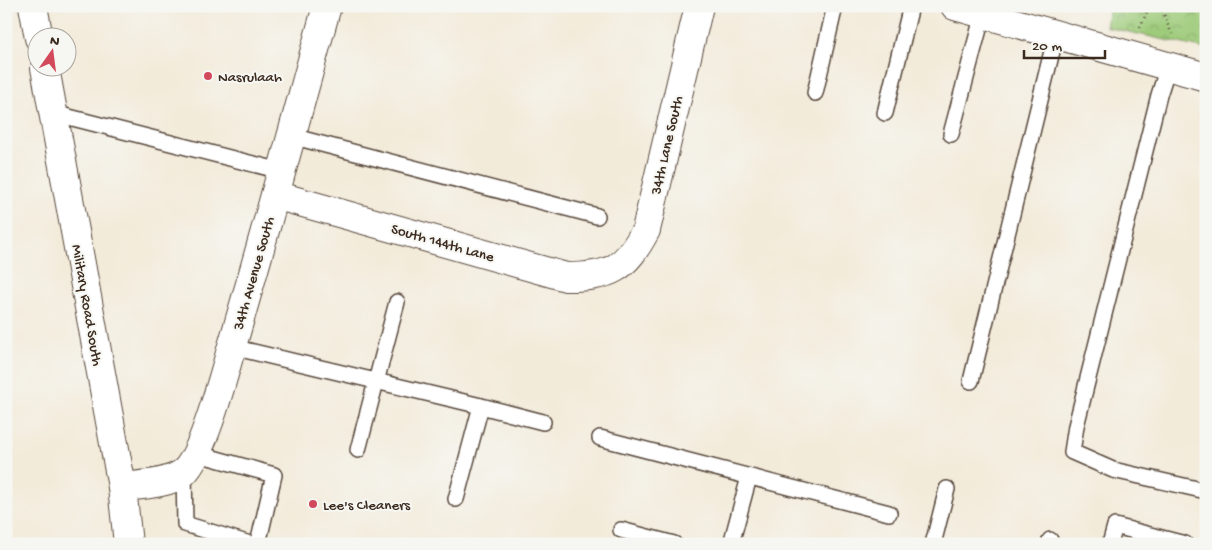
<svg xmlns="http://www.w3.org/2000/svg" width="1212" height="550" font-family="'Gochi Hand',sans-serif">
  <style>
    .park { fill: url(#park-crowns); stroke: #6c7a4b }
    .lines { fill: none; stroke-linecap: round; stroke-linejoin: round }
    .service-casing { stroke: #57473a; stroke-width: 18 }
    .minor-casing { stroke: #57473a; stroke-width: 30 }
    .tertiary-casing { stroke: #57473a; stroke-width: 30 }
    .path { stroke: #57473a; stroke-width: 3; stroke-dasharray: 1 4; stroke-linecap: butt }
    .service { stroke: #fff; stroke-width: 15 }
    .minor { stroke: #fff; stroke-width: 28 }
    .tertiary { stroke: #fff; stroke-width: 28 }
    .poi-dot { fill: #d1495b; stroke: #f6f6f2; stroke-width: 2 }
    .labels { text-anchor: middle; stroke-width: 4; stroke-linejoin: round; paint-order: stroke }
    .poi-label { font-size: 15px; fill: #3b2a1e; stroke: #f6f6f2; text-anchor: start }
    .street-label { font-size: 15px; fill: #3b2a1e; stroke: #f6f6f2 }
  </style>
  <defs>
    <pattern id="park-crowns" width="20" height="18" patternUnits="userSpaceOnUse" patternTransform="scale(1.25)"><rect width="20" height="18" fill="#9cca78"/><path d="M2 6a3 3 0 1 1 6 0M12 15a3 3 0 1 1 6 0" fill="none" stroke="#80a462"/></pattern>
  </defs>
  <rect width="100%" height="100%" fill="#f6f6f2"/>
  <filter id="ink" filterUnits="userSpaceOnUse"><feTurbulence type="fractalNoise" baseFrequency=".02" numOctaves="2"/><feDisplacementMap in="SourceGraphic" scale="10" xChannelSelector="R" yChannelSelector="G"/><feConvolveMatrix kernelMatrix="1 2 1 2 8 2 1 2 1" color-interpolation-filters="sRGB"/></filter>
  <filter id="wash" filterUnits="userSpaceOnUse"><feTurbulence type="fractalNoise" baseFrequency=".0096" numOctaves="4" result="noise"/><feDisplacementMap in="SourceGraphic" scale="20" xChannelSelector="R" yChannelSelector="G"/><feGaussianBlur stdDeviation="1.12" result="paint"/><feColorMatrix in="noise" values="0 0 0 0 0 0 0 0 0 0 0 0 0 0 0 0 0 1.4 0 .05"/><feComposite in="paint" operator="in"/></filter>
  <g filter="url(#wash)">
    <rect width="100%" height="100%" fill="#f3ebda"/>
    <path class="park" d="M1109,6h97v43l-100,-22z"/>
  </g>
  <g filter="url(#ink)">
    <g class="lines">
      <g class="service-casing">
        <g id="service">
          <path d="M1168,67l-9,28 -83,331 -4,26 41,18 93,21"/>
          <path d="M815,93l20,-87"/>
          <path d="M53,113l228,58"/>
          <path d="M885,113l26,-107"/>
          <path d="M951,134l32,-120"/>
          <path d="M291,136l306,80"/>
          <path d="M232,347l249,59 -25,93"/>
          <path d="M971,381l85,-346"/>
          <path d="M481,406l62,16"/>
          <path d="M600,438l289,75"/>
          <path d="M358,450l39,-148"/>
          <path d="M195,453l79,22 -16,69"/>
          <path d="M184,472l1,52 65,20"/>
          <path d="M621,530l53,14"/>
          <path d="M731,544l18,-67"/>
          <path d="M933,544l14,-55"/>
          <path d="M1050,544v-4"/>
          <path d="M1110,544l5,-18 70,18"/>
        </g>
      </g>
      <g class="minor-casing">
        <g id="minor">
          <path d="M275,195l291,82c45,0 59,-8 80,-47l53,-224"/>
          <path d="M122,487c17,-2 48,-3 62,-15 18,-16 39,-94 46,-119 34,-115 65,-231 97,-347"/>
        </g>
      </g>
      <g class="tertiary-casing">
        <g id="tertiary">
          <path d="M33,6l6,32"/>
          <path d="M955,6l251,71"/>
          <path d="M45,68l77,419 6,57"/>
        </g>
      </g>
      <g class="path">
        <path d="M1160,6l12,28"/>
        <path d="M1140,27l10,-21"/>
      </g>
      <use href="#service" class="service"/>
      <use href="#minor" class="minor"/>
      <use href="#tertiary" class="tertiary"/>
    </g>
  </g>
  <g class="poi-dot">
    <circle cx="208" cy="76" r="5"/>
    <circle cx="313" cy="504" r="5"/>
  </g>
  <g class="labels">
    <g class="poi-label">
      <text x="218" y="81">Nasrulaah</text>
      <text x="323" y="509">Lee's Cleaners</text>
    </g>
    <g class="street-label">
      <text transform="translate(666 145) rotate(-77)" y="5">34th Lane South</text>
      <text transform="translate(443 242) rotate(16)" y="5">South 144th Lane</text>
      <text transform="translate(253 273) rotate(-74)" y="5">34th Avenue South</text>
      <text transform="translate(88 305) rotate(80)" y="5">Military Road South</text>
    </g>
  </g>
  <rect width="1212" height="550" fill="none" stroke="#f6f6f2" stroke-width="25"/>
  <g transform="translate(52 52) rotate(14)"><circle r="24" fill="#f6f6f2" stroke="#aba49d"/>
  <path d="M0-4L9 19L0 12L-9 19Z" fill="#d1495b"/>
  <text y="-8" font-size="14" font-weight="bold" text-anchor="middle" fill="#3b2a1e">N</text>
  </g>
  <path d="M1024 50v8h81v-8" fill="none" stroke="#3b2a1e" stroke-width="2.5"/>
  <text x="1032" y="50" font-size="15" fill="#3b2a1e" stroke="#f6f6f2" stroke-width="4" paint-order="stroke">20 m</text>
</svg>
